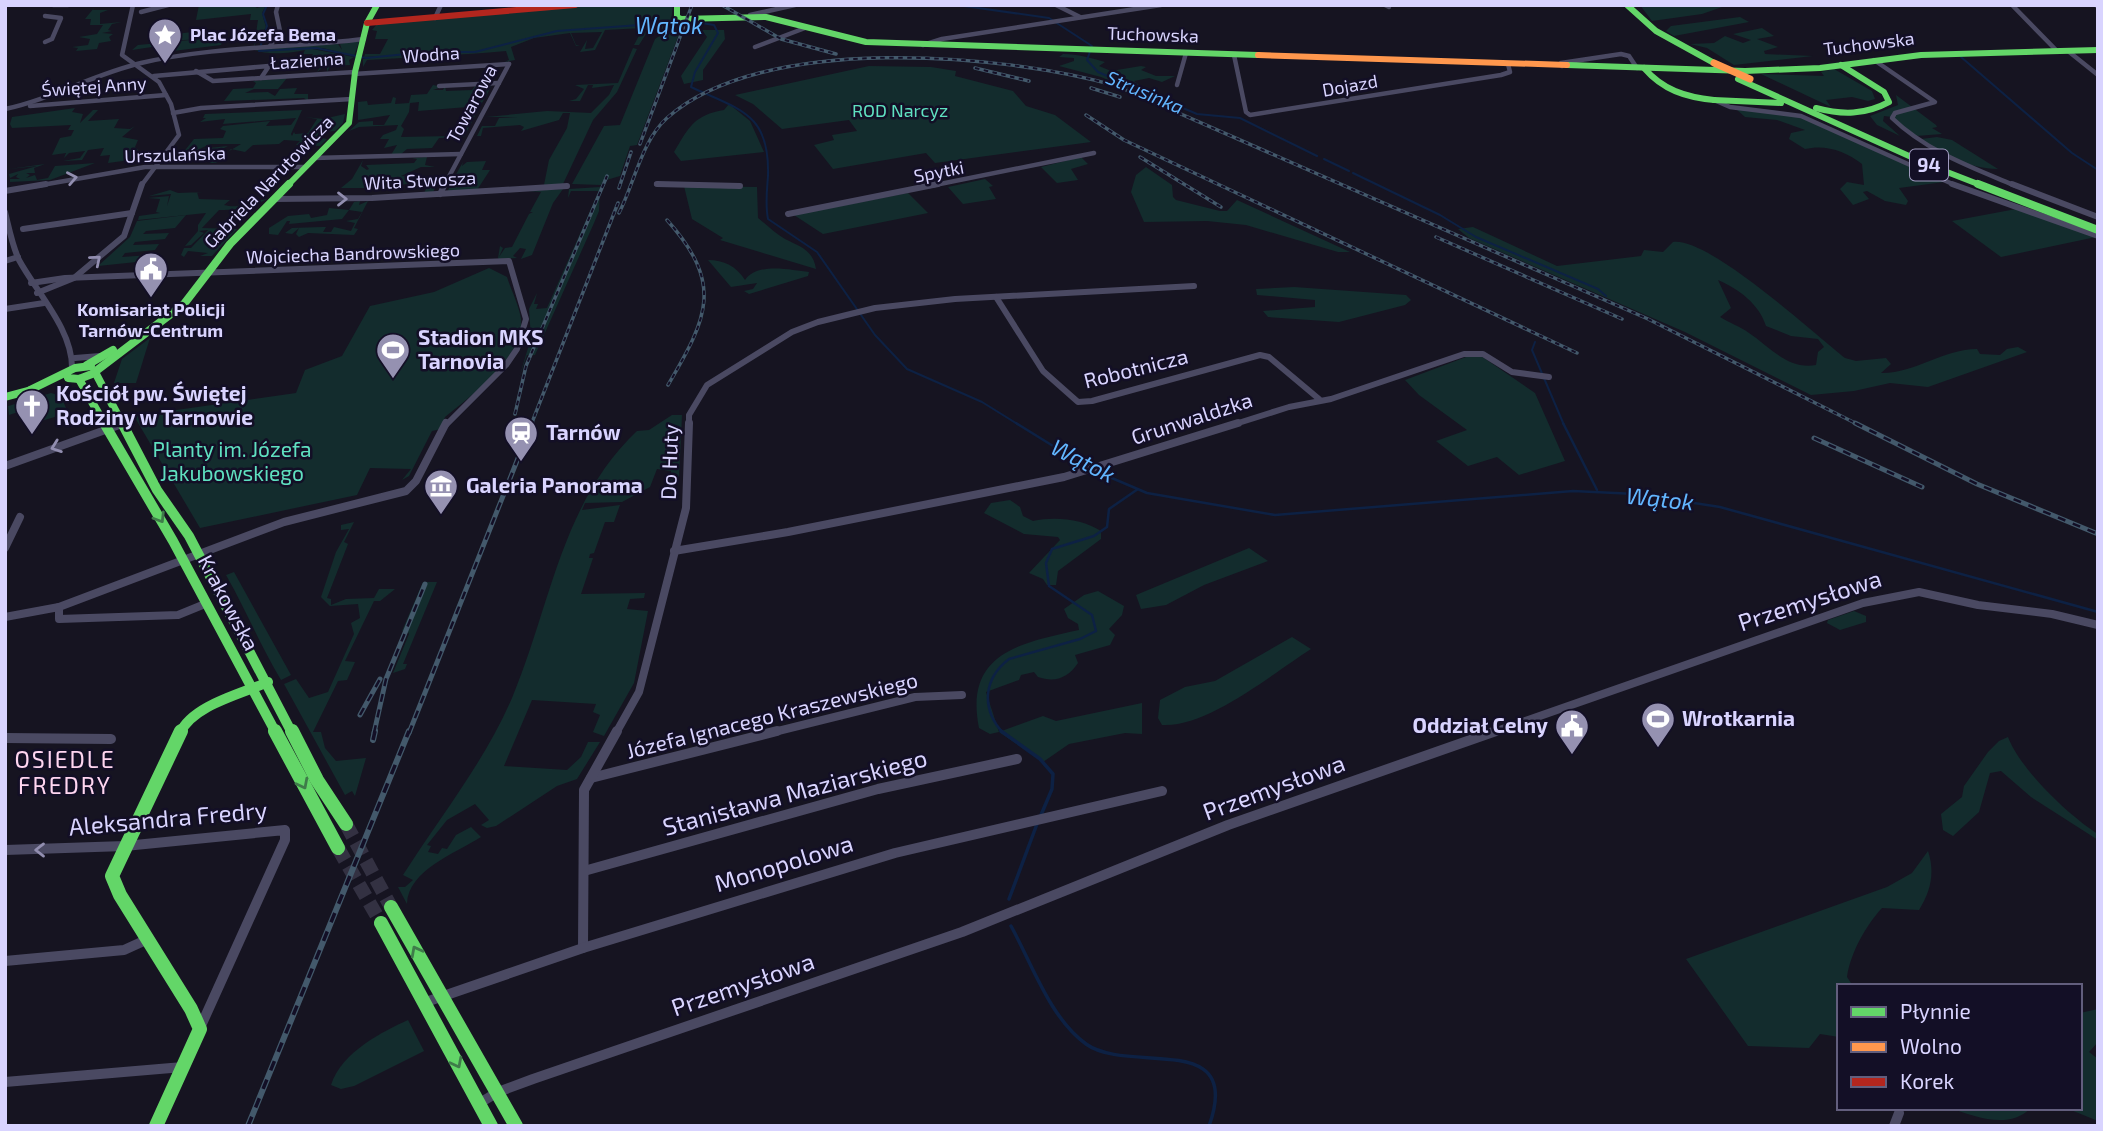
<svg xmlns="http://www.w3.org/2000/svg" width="2103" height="1131" font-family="'Exo 2',sans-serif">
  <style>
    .green { fill: #132c2d; fill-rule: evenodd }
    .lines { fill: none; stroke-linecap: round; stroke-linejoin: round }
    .stream-far2 { stroke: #0d2144; stroke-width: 2 }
    .stream-far1 { stroke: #0d2144; stroke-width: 2.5 }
    .stream { stroke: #0d2144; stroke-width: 3.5 }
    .secondary-tunnel { stroke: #333142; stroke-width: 14; stroke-dasharray: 14 7; stroke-linecap: butt }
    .street-far3 { stroke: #4a4962; stroke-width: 4.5 }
    .street-far2 { stroke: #4a4962; stroke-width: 6 }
    .street-far1 { stroke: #4a4962; stroke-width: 8 }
    .street { stroke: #4a4962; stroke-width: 10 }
    .fast-far3 { stroke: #63d668; stroke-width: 6 }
    .fast-far2 { stroke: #63d668; stroke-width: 8 }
    .fast-far1 { stroke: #63d668; stroke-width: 10 }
    .fast { stroke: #63d668; stroke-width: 14 }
    .slow { stroke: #ff974d; stroke-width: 6 }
    .jam { stroke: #b3261e; stroke-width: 6 }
    .rail-far2-casing { stroke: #43596b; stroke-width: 3.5 }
    .rail-far1-casing { stroke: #43596b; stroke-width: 5 }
    .rail-casing { stroke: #43596b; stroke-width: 6 }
    .rail-far2 { stroke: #130f26; stroke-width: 2; stroke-dasharray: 4.5; stroke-linecap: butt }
    .rail-far1 { stroke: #130f26; stroke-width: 2.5; stroke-dasharray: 8; stroke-linecap: butt }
    .rail { stroke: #130f26; stroke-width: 3.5; stroke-dasharray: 10; stroke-linecap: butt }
    .slow-bridge { stroke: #ff974d; stroke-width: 7 }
    .oneway { stroke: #928eb0 }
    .oneway2 { stroke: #3f7c4a }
    .labels { text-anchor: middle; stroke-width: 5; stroke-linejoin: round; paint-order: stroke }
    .far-poi-label { font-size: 18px; font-weight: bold; fill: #d9d4ff; stroke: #130f26; text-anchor: start }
    .far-street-label { font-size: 18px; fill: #d9d4ff; stroke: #130f26 }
    .far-park-label { font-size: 18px; fill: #5fe0c0; stroke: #130f26 }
    .far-water-label { font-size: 19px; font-style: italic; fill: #62b6ff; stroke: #130f26 }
    .shield { fill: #130f26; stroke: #9e99be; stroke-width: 2 }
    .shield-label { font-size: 19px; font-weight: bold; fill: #d9d4ff }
    .poi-label { font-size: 21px; font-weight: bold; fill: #d9d4ff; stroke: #130f26; text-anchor: start }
    .street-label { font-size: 21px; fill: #d9d4ff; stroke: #130f26 }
    .park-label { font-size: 21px; fill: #5fe0c0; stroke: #130f26 }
    .water-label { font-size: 23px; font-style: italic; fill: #62b6ff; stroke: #130f26 }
    .neighbourhood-label { font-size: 23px; letter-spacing: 2px; fill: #ffd6f0; stroke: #130f26 }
    .near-street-label { font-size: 24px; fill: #d9d4ff; stroke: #130f26 }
  </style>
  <rect width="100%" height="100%" fill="#161421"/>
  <g class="green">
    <path d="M199,5h54l4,3 9,-3 -4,8 4,14 -12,19 4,-26h-8l1,-6 -55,6z"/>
    <path d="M582,5h91l-2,16h12l-9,1 9,1 -7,2 6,1 -45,119 -7,1 -10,30 -17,5 -2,4 -29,-1 32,-58 16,-1 35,-86 9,-6 -18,1 -7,11h-5l9,-17 -38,2 -10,20 -15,2 7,-12 -2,9 8,-1 9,-16 -31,1 5,12h4l-4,1 -6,-13 -36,5 -23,9 4,13 -11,2 5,-2 -3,-9c-44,4 -92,6 -139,9l-4,7v-8l24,-3 -23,1 1,-3h15l8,-15h-13l2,-8 -5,-1 5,-6z"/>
    <path d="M1640,5h84l1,1 -23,8 -50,7z"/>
    <path d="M94,8l-1,2h15l-8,3v11l22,-2 -10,2 -4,6 4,1 -10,2 11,1 -4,3 2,4 -12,2 -2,6 -21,2 2,-3 -6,-1 16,-2 2,-6 -11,-2 18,-3 6,-9h-13l1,-6h-6z"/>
    <path d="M1740,17l9,5 -75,14 -8,-5 5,-5z"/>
    <path d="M1762,28l12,8 -17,3 21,8 -14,4 1,3 48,2 -79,9 -27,-17 -17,-4 24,-1 11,-7 18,7 8,-3 -18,-6z"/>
    <path d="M208,30l4,5 -1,6 12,-1 -2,5 -56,7h-7l7,-7 -33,5 6,-5 63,-6 -50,3 1,-5z"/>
    <path d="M702,30h22l1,9 -22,31v10l-19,4 -3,-8 26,-39z"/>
    <path d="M353,41l6,1 -5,14 -31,-8h-16l47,9 -5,3 1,5 -20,1 -3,6v-8l-10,8 5,-8 -15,3v-3l-25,1 34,-7 -5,-1 2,-3h-10l2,-4c-14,3 -39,6 -52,-1l16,3 -8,-3 77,-5 4,6 -2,-6z"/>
    <path d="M633,48l4,1 -20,43 -24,28 -30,64 -19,1 5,-25 18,-32 3,-15h-7l-4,7 -38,11 3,-4 -4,-2 -37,3 -2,8h-4l5,-10h13l4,-8 19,-1h-32l61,-6 44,2 18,-18 5,-10 -22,3 1,-3h-5l-8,16h6h-17l7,-2 8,-10 -9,-4 43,-2z"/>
    <path d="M1063,54c15,0 28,4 42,8l-6,4 12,5 30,-5 5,1 -5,3 15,6h19l-13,6 -13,-4 -15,3 21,16v3l-54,-23 -42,-11 15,-5v-3l-15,-1z"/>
    <path d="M869,66l62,1 25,4 -1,5 58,15 13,15 29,9 36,27 -156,21 -9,-10 -93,16 -19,-24 20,-5 -2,-5 25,-4 -8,-11 -67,9 -29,-25 -18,-9z"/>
    <path d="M1834,69l38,22 3,8 -7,2 -16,-4 -26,3 5,7 -70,-33 63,2 -3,-4z"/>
    <path d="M287,78l-9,11h-24l-9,4 23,-1 7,4 5,-7 17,-1 -3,6h14v7l-4,-3 -80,3 9,-12 20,-1 3,-5 -3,-2z"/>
    <path d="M492,84l-6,13h-12l-6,6 9,2 3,-6 5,-1 -5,8 -62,5 1,-9 -9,1 -1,9 -8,14 3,3 -3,8 51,-1 17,-27 10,-1 -15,29 -25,1 -7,10 -25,1 -6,5 -10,1 6,-10 -13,3 5,-9h-9l3,-4 13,-5 2,-5 -39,2 -10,4 10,-9 14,-1v4h11l6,-10 -32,5v-18l9,-1 1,4 23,-2 2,-6 3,1 -1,6 14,-1 2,-8 16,-1 6,-9 9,2 -9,3h10l2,-4 1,5 26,-1 4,-5z"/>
    <path d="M1896,95l40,30 1,2 -5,1 10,6 -26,2 -24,-19 -8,-1 -1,5 17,15 -23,-11 -7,-9 28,-11z"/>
    <path d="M729,104l21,17 14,31 -83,9 -7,-9c15,-25 20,-37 50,-42z"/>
    <path d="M75,108l-3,4 11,2 -3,9 13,-13h5l-10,11 31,-2 -5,9 16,1 5,-3 -13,11 16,3 -3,7 3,3 -8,10 -22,3 2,-8 -10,1 4,-8 -16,2 -6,10 -19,1 17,-3 5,-7 -16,2 -5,5 2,-5 -14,2 8,-17 11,-2 3,-6h-6l3,-5 -59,3 -2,-4 2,-7z"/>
    <path d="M1736,109l37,1 39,11 132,61 -45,6 9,13 -2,4 -21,-4 -18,-10 -4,1 6,7 -16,6 -13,-16 7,-7 17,3 -2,-21c-16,-13 -37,-20 -57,-15l-16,-10 2,-6 14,-3 -28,-10 -32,-3z"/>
    <path d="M302,110l-11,24 1,2 2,-4 1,2 13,-1 9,-14 -12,-2 18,2 22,-5 -2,9 -8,8 -13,1 -6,5 11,2 -7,7 -24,-1 4,-4 -16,-1 -5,4 -26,1 -8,7 -14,-3 -15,14h-7l32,-19h-30l-12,5 29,-3 -16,8h-30l12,-15 29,-1 3,-7 -6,-2 3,-3 47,-5 -4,5 25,-1 5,-7 -73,6 2,-5 -25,3 6,-4h-3l2,-4z"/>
    <path d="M1937,137l15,3 46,29c-28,0 -54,-14 -77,-30z"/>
    <path d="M427,157l-2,8 10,2h-14l-20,9 17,1 -2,6 22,-1 -5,10 -9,1 4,-8 -20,1 1,-3 -17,5h-51l11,-9 11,-19 -2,6 6,4 2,-1 -3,-4 48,-2 3,-4 -5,-1z"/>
    <path d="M1081,157l7,7 -17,5 7,11 -21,3 -16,-16z"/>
    <path d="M486,161l-4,9h8l-13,20 -30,2 7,-13 17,-1v-5l-17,5 9,-16 -1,4 5,-4z"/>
    <path d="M95,163l-45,17 -40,2v-3h10l-4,-2 2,-3 -8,4 -1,-4 28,-8 -28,3 36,-5 -11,4 1,5h-9l4,2 -4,3 9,-3 2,5 11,-2 7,-12z"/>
    <path d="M1146,167l26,18 1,12 3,3 44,11h7l10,-11 113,52h-12l-92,-27 -39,-4 -63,1 -13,-30 5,-17z"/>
    <path d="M985,179l8,7 -4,1 7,12 -33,5 -15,-17z"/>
    <path d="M684,186l73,1 1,31c9,7 18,16 27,21 16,8 28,11 31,30l-96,-29 3,-2 -31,-19z"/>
    <path d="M600,187l-1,24 -5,12 -59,132h-8l-8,23 12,-40 -2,-29 8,-16 -3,11h4l-2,5 11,-1 52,-117h-28l-3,7 1,-9z"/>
    <path d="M563,189l-10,14 -21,52 -11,4 5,-10 -6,-1 -7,8 4,2 -18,1 -1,-1 2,-12 3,2 -4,9 6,-9 7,-1 17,-33 4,-2h-3l11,-20 -12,-1z"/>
    <path d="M170,190l8,3 26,-1h-7l2,7 31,1 -6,5c9,2 16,3 26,-6l-1,3 18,-3c-14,8 -30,11 -48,11l-17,18 35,1 -25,27h-12l8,-3 -20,-2 -4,6 -3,-2 3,-7h7l17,-18 -9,1 5,2 -13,12 -6,1 13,-15v-6l8,-12 -68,7 1,-4 21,-3 -4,-1 4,-13 -12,-1 21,-2 -2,10 4,-12 -22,2z"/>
    <path d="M908,193l20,20 -105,21 -29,-19z"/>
    <path d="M360,201l-1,4 9,-4 -14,27 4,1 -4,6 -46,-2 -9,4 -3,-3 3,-6 -7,6 -7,-1 7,-5 30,-1h4l-3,5h8l3,-5 17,4 4,-8 -9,-2 12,-2 4,-7 -13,-2 -7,9 -53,5 1,-3h-3l-9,14 -9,-1v-6l19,-12 21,-2 2,4 16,-3 2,-7 20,2 5,-8z"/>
    <path d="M2016,209l80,28 -95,20 -49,-36z"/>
    <path d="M186,215l-11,13 -29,3 -3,3 26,-1 -4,6 -30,3 -2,3 26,-1 -4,6 -30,3 -3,4 28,-2 -4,6 -48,5 32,-29 7,-16z"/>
    <path d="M1473,227l84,39 84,-10 3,-6 19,2 10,-10c36,-5 140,91 172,116l11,3 30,-3 5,6 -10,9c32,1 63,-24 96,-24l3,5 20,1 7,-6 11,-2 9,5 -99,35 -38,-4 -36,8 -43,4 -126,-63 -216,-94 -11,-9zM1718,280c21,9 41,24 48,46l25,10 27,3 6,8 -6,5 -2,13c-28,5 -46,-18 -67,-32 -9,-7 -20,-10 -29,-16l11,-9z"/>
    <path d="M708,260c16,0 28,6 37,20 12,-18 46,-10 64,-8l-1,4 -59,18 -5,-3 9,-2 4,-6 -26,4z"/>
    <path d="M489,268l18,9c4,13 12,28 14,42 4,37 -50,77 -76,98l-4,12 -9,2 -23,45 -7,4 9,-11 -41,-1 -13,27 -157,33 -66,-112 162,-23 9,-23 37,-14 28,-50 64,-14z"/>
    <path d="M1294,287l112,8 5,5 -6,5 -66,17 -71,-5 -5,-6 52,-4v-7l-58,-5 -1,-6z"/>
    <path d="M150,338l-14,45h-22l8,-24z"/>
    <path d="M1481,356l54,37 30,68 -46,14 -22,-18 -29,9 -32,-25 31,-11 -48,-35 -14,-15 61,-23z"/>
    <path d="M51,393l10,3 7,17 -40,12 -7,-14 -12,4 -1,-9 -3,1z"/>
    <path d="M672,415h10l-3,63 -9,5 1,-12 -14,-2 -7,18 -28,15 -37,1 -3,7 38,-5 -6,17h-9l-11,31 -4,1 -1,4h4l-12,36 64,-1 -1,5 -14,1 -3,10 21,2 -14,72 -30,53 -11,-4 7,-17 -7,-3 3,-8 -64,-4 -28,66 63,4 14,-13 7,-15h12l-23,37 -20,7 -61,40 -9,2 -6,-3 8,-5 -14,-16 -28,16 -20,25 4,1 -3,6 10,2 4,-6 5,1 9,-14 15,-8 10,10c-25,16 -73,33 -74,67l-9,-17h7l8,-7 -10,-5c37,-58 82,-114 109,-177 39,-93 49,-195 125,-267l12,-1z"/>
    <path d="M1010,500l10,7 3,9 10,5c22,-5 50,-2 68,10v8l-43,32 -2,14h-9l-4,-6 -14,-6 31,-33 -2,-3 -34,-3 -40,-21 7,-10z"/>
    <path d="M354,522l-10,20 4,2 -21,54 4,1v6l15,-6 28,-1 5,-9h16l-15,12h-6l-29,60 10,1 -8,18 -9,1 -25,51h8l4,16 11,13 30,-3 -11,38 -3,-5 -7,4 -61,-111 12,-5 13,19 19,-6 26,-58 -3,-11 9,-5 -2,-14 -28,2 -9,-9 15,-45 13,-23 -8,1v-5z"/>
    <path d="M1249,548l19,13 -64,24 -38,20 -25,4 -5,-14z"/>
    <path d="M234,572l57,103 -10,5c-21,-35 -35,-70 -55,-105z"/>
    <path d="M423,582h14l-34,82h4l-2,5 -12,4 16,-39 -2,-4 -5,1z"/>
    <path d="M1098,591l26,15 -2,9 -13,14 6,6 -5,10 -35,10 3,8c-10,15 -23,20 -40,14l-4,-5 -13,3 -2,5 -33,12 13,40 44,-16 13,5 86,-18v31l-17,-1 -56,11 -26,18 -44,-30 -9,2 -11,-6c-15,-75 41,-85 100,-98l-1,-6 -10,-6 -4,-9 20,-14z"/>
    <path d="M1854,611l12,5v6l-26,8 -13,-7 1,-3z"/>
    <path d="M1292,637l19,12c-39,25 -104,79 -149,76l-4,-7 2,-18 25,-13 30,-6z"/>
    <path d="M2008,737c12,32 61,79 90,97v6l-67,-43 -30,-26 -11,2 -11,39 -26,24 -10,-6 -2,-16 21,-17 2,-11 24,-34 11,-11z"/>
    <path d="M1928,851c7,21 3,40 -9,59l-37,-2c-16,17 -32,46 -35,69l6,9h-14v51l-19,-3 -11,14 -61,-2 -62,-87 201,-72 25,-14z"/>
    <path d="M2098,1009v33l-9,10 9,7v62l-32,-13h14v-95z"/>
    <path d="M408,1020l16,31 -70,35 -13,3 -10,-4c10,-33 53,-54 77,-65z"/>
    <path d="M1950,1108h81c-23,22 -54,9 -81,0z"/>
  </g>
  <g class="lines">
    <g class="stream-far2">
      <path d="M267,5l-4,9 4,12 -8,25 57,-3 50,10 61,-6h48l82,-21 124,-9"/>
      <path d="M957,5l92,13 43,28 -5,14 11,12 99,42 43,4 77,38"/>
      <path d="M695,22l19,3 4,8 -23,39 -4,15c49,23 79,26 77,89 -1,14 -3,28 0,43l49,33 58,83 32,34 75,33 37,23"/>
      <path d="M1961,57l111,96 26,17"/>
      <path d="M1324,159l25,12"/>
      <path d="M1353,173l87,42 36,22 122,52 8,7"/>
      <path d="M1535,342l-3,8 32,75"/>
    </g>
    <g class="stream-far1">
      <path d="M1016,423l71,44"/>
      <path d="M1563,423l34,67"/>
      <path d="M1093,470l54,23 128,22 298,-24 63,3 84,13 378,105"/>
      <path d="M1003,733c-22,-24 -20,-54 6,-74l71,-20 16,-8 -4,-16 -43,-29 -3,-23 6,-14 42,-13 13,-9 2,-18 29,-20"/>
    </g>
    <g class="stream">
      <path d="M1001,731l39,28 13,15 -1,15 -11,26"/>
      <path d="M1009,899l28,-75"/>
      <path d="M1011,926c21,38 39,92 75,118 43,31 158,-15 123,82"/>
    </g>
    <g class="secondary-tunnel">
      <path d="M346,824l45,83"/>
      <path d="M338,848l43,75"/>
    </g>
    <g class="street-far3">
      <path d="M53,5h15"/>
      <path d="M133,5l-11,50 37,27 12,22 8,31 -38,51"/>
      <path d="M1056,5l24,12"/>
      <path d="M1385,5l4,2"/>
      <path d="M2096,5l2,2"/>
      <path d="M2013,6l44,45"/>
      <path d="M141,12l27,-7"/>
      <path d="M750,15l45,-10"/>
      <path d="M45,16l16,2 -9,21 -7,3"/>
      <path d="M435,18l6,-13"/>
      <path d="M923,45l19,-6 219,-34"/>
      <path d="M270,46l10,-15 -4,-19 2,-7"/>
      <path d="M755,47l50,-19"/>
      <path d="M2068,51l30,24"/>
      <path d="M1234,55l12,57 4,3 251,-40 9,-3 -2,-8"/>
      <path d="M1874,60l61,42 -40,11 -3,5c34,33 81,50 124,68"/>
      <path d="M1562,66l-1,-3 60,-9 8,2 8,12"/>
      <path d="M196,71l17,10 142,-9"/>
      <path d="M354,74l155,-10"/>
      <path d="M154,76l115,-10 -8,12"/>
      <path d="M1177,85l9,-32"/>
      <path d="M439,86l60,-3"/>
      <path d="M1714,100l16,7 71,9 156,70"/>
      <path d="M30,106l136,-11"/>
      <path d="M5,109c47,-10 89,-35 136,-46 73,-17 149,-15 223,-24"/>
      <path d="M173,113l28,-5 151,-9"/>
      <path d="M314,158l147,-4"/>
      <path d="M656,184l74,2"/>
      <path d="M36,186l109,-19h161"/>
      <path d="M444,186l65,-122"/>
      <path d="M930,186l164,-33"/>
    </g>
    <g class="street-far2">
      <path d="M657,184l83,2"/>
      <path d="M1952,184l146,52"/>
      <path d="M2012,184l86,33"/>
      <path d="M5,191l41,-7"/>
      <path d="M440,194l5,-10"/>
      <path d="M274,199l98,-1 195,-12"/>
      <path d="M5,212c4,16 7,33 14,48 18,33 54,70 53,109"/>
      <path d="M788,214l150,-30"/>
      <path d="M23,229l109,-16"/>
      <path d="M5,261l13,-4"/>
      <path d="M31,283l34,-5 444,-17 17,58 -9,30 -11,16 -60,60"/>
      <path d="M37,293l37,-15 50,-42 18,-52"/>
      <path d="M996,297l47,74 35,31 14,-1 168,-46 9,2 50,42"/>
      <path d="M5,309l39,-6"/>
      <path d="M75,358l25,-2"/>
      <path d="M689,425v-10l18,-30 85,-53 26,-10 57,-14 80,-9 239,-13"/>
      <path d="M1232,425l57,-18 42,-8 133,-45h19l29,18 37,5"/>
    </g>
    <g class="street-far1">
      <path d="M5,466l117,-42"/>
      <path d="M5,548l15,-31"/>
      <path d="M674,551l114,-19 276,-55 174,-54"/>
      <path d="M59,607v12l119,-4 27,-11"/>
      <path d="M5,617l54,-10 225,-85 122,-31 10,-10 30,-58"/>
      <path d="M616,733l23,-41 47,-184 3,-85"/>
      <path d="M770,733l145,-36 47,-2"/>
      <path d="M1491,733l372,-130 56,-11 59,13 74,9 46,11"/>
    </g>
    <g class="street">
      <path d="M5,738l106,1"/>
      <path d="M591,778l186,-47"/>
      <path d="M5,850l120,-4 160,-16v10l-85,188"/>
      <path d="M584,871l294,-82 139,-30"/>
      <path d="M583,948l1,-158 33,-59"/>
      <path d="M5,961l119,-11 22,-10"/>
      <path d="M426,1002l157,-54 312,-95 267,-62"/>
      <path d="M5,1082l178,-15"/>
      <path d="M478,1104l20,-12 35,-13 429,-147 266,-107 268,-94"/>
      <path d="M1894,1126l5,-13"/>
    </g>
    <g class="fast-far3">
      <path d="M677,5v12l4,2 85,-2 100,25 392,13"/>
      <path d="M1627,5l29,26 58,32"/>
      <path d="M1567,65l178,6 75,-3 101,-13 177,-5"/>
      <path d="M1644,68c19,22 41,29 70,32"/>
      <path d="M1738,79l191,86 54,21"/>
      <path d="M1714,100l67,3"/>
      <path d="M1816,108c26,7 49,7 73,-6l-5,-10 -43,-27"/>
      <path d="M287,186l62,-63 6,-51 12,-49 10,-18"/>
    </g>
    <g class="fast-far2">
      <path d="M1978,184l120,46"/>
      <path d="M87,365l26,-15"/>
      <path d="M95,372l28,53"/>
      <path d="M67,374l1,4 11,1 13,-5 92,-70 46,-60 59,-60"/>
      <path d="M79,379l26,46"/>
      <path d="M30,390l45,-22 16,-2"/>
      <path d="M5,397l30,-8"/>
    </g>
    <g class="fast-far1">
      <path d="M104,423l69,118 103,192"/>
      <path d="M122,423l35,67 32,46 103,197"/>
      <path d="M180,733c13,-28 61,-39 88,-51"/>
    </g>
    <g class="fast">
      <path d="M275,731l63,117"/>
      <path d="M292,731l25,49 29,44"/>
      <path d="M391,907l125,219"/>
      <path d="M381,923l110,203"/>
      <path d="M156,1126l44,-97 -9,-20 -71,-114 -8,-19 69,-145"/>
    </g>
    <path class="slow" d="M1258,55l309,10"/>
    <path class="jam" d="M367,23l208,-18"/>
    <g class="rail-far2-casing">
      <g id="rail-far2">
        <path d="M722,5l59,34 55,15"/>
        <path d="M975,68l54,13"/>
        <path d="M1091,88l29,9"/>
        <path d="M1086,115l38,25 453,213"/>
        <path d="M640,144l52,-139"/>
        <path d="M1140,157l81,50"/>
        <path d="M619,188l12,-36"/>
        <path d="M619,213c15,-29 23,-73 48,-95 95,-85 336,-65 450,-32l531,233 211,106"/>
        <path d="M667,220c57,64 41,97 1,165"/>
        <path d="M1436,237l186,82"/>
        <path d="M515,414l11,-48 81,-190"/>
        <path d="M531,425l87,-222"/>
      </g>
    </g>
    <g class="rail-far1-casing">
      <g id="rail-far1">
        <path d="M1855,423l122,61 121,50"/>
        <path d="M1814,438l108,49"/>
        <path d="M360,715l20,-36"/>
        <path d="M374,733l12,-54 39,-95"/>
        <path d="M409,733l123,-310"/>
      </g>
    </g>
    <g class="rail-casing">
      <g id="rail">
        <path d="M373,740l2,-9"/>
        <path d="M248,1126l161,-395"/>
      </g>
    </g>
    <use href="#rail-far2" class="rail-far2"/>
    <use href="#rail-far1" class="rail-far1"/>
    <use href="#rail" class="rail"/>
    <path class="slow-bridge" d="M1714,63l36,16"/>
  </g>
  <defs><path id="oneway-chevron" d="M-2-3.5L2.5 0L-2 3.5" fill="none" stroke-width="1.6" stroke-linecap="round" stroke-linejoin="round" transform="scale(1.75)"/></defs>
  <g class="oneway">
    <use href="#oneway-chevron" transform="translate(72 178) rotate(-11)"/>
    <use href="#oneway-chevron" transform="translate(342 199)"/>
    <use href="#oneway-chevron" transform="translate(96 260) rotate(-40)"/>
    <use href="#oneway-chevron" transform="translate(56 447) rotate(160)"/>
    <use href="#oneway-chevron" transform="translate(40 850) rotate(-180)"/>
  </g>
  <g class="oneway2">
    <use href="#oneway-chevron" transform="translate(160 518) rotate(58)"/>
    <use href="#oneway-chevron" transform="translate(303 784) rotate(63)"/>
    <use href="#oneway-chevron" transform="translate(416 951) rotate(-118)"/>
    <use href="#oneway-chevron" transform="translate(457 1063) rotate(63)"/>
  </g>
  <defs>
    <g id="sight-pin" transform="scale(1.75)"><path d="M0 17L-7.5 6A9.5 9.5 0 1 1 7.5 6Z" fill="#9591b1" stroke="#130f26"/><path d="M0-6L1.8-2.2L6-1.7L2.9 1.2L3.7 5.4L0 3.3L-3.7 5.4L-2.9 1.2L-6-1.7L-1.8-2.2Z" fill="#fff"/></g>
    <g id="civic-pin" transform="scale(1.75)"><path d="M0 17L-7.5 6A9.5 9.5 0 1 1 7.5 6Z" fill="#9591b1" stroke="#130f26"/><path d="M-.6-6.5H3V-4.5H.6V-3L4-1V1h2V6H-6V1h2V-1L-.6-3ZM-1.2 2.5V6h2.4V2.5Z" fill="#fff"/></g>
    <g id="stadium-pin" transform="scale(1.75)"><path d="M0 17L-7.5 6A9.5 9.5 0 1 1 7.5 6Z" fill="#9591b1" stroke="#130f26"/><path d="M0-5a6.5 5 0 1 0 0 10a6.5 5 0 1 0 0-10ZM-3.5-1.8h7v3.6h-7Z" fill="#fff"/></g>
    <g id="church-pin" transform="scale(1.75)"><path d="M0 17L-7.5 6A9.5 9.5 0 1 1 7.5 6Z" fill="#9591b1" stroke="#130f26"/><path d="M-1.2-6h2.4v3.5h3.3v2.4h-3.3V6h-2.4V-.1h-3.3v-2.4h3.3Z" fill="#fff"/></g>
    <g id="station-pin" transform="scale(1.75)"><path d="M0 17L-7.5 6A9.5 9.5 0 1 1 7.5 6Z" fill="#9591b1" stroke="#130f26"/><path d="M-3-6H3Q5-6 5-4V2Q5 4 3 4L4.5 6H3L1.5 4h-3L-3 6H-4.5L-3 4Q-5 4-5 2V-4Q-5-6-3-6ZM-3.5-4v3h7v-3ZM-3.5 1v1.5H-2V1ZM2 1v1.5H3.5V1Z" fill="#fff"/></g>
    <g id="museum-pin" transform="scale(1.75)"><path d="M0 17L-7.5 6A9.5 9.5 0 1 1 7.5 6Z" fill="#9591b1" stroke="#130f26"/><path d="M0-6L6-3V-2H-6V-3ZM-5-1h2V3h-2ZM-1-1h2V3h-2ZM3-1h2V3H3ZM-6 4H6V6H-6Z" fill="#fff"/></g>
  </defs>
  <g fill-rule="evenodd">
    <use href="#sight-pin" x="165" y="35"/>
    <use href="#civic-pin" x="151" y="269"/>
    <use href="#stadium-pin" x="393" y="350"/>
    <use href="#church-pin" x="32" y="406"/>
    <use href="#station-pin" x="521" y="433"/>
    <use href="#museum-pin" x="441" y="486"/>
    <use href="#stadium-pin" x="1658" y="719"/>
    <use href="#civic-pin" x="1572" y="726"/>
  </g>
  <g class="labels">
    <g class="far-poi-label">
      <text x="190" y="41">Plac Józefa Bema</text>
      <text x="151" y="316" text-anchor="middle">Komisariat Policji<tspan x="151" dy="21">Tarnów-Centrum</tspan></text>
    </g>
    <g class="far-street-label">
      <text transform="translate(1153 35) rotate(2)" y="6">Tuchowska</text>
      <text transform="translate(1869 44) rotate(-7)" y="6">Tuchowska</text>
      <text transform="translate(431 55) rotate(-4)" y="6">Wodna</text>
      <text transform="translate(307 61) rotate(-4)" y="6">Łazienna</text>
      <text transform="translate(1350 86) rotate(-10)" y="6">Dojazd</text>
      <text transform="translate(94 87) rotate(-4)" y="6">Świętej Anny</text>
      <text transform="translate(472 104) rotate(-62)" y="6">Towarowa</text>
      <text transform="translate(175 155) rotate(-2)" y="6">Urszulańska</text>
      <text transform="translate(939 172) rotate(-11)" y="6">Spytki</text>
      <text transform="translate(420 181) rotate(-3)" y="6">Wita Stwosza</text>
      <text transform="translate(269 182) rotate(-46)" y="6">Gabriela Narutowicza</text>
      <text transform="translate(353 254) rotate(-2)" y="6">Wojciecha Bandrowskiego</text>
    </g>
    <g class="far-park-label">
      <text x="900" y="117">ROD Narcyz</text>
    </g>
    <g class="far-water-label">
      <text transform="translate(1145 92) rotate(23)" y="7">Strusinka</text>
    </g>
    <rect class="shield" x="1910" y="149.5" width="38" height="31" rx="5"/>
    <g class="shield-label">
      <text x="1929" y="172">94</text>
    </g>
    <g class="poi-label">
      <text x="418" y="345">Stadion MKS<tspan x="418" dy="24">Tarnovia</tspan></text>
      <text x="56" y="401">Kościół pw. Świętej<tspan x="56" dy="24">Rodziny w Tarnowie</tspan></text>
      <text x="546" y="440">Tarnów</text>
      <text x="466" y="493">Galeria Panorama</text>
      <text x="1682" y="726">Wrotkarnia</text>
      <text x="1548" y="733" text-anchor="end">Oddział Celny</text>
    </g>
    <g class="street-label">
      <text transform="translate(1136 369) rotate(-14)" y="7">Robotnicza</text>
      <text transform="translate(1192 419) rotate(-18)" y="7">Grunwaldzka</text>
      <text transform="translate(670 462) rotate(-88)" y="7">Do Huty</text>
      <text transform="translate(228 603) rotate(62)" y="7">Krakowska</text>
      <text transform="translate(772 716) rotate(-14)" y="7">Józefa Ignacego Kraszewskiego</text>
    </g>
    <g class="park-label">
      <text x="232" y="457">Planty im. Józefa<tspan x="232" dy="24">Jakubowskiego</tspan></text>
    </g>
    <g class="water-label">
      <text x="669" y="34">Wątok</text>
      <text transform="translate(1083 461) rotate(27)" y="8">Wątok</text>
      <text transform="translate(1660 499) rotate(6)" y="8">Wątok</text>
    </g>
    <g class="neighbourhood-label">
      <text x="65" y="768">OSIEDLE<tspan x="65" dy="26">FREDRY</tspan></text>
    </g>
    <g class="near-street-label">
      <text transform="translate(1810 601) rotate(-18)" y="8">Przemysłowa</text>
      <text transform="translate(1274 788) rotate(-20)" y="8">Przemysłowa</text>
      <text transform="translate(795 793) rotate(-15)" y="8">Stanisława Maziarskiego</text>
      <text transform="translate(168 819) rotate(-5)" y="8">Aleksandra Fredry</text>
      <text transform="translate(784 864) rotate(-17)" y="8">Monopolowa</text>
      <text transform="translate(743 985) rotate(-19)" y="8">Przemysłowa</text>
    </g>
  </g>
  <rect width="2103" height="1131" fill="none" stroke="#d9d4ff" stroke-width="14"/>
  <rect x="1837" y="984" width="245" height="126" fill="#130f26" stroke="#625e7d" stroke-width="2"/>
  <rect x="1851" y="1007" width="35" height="10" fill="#63d668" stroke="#625e7d" stroke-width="2"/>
  <text x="1900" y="1019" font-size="21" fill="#d9d4ff">Płynnie</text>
  <rect x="1851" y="1042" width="35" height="10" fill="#ff974d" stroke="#625e7d" stroke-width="2"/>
  <text x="1900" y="1054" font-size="21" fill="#d9d4ff">Wolno</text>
  <rect x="1851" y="1077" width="35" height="10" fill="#b3261e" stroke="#625e7d" stroke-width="2"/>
  <text x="1900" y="1089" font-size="21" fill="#d9d4ff">Korek</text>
</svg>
